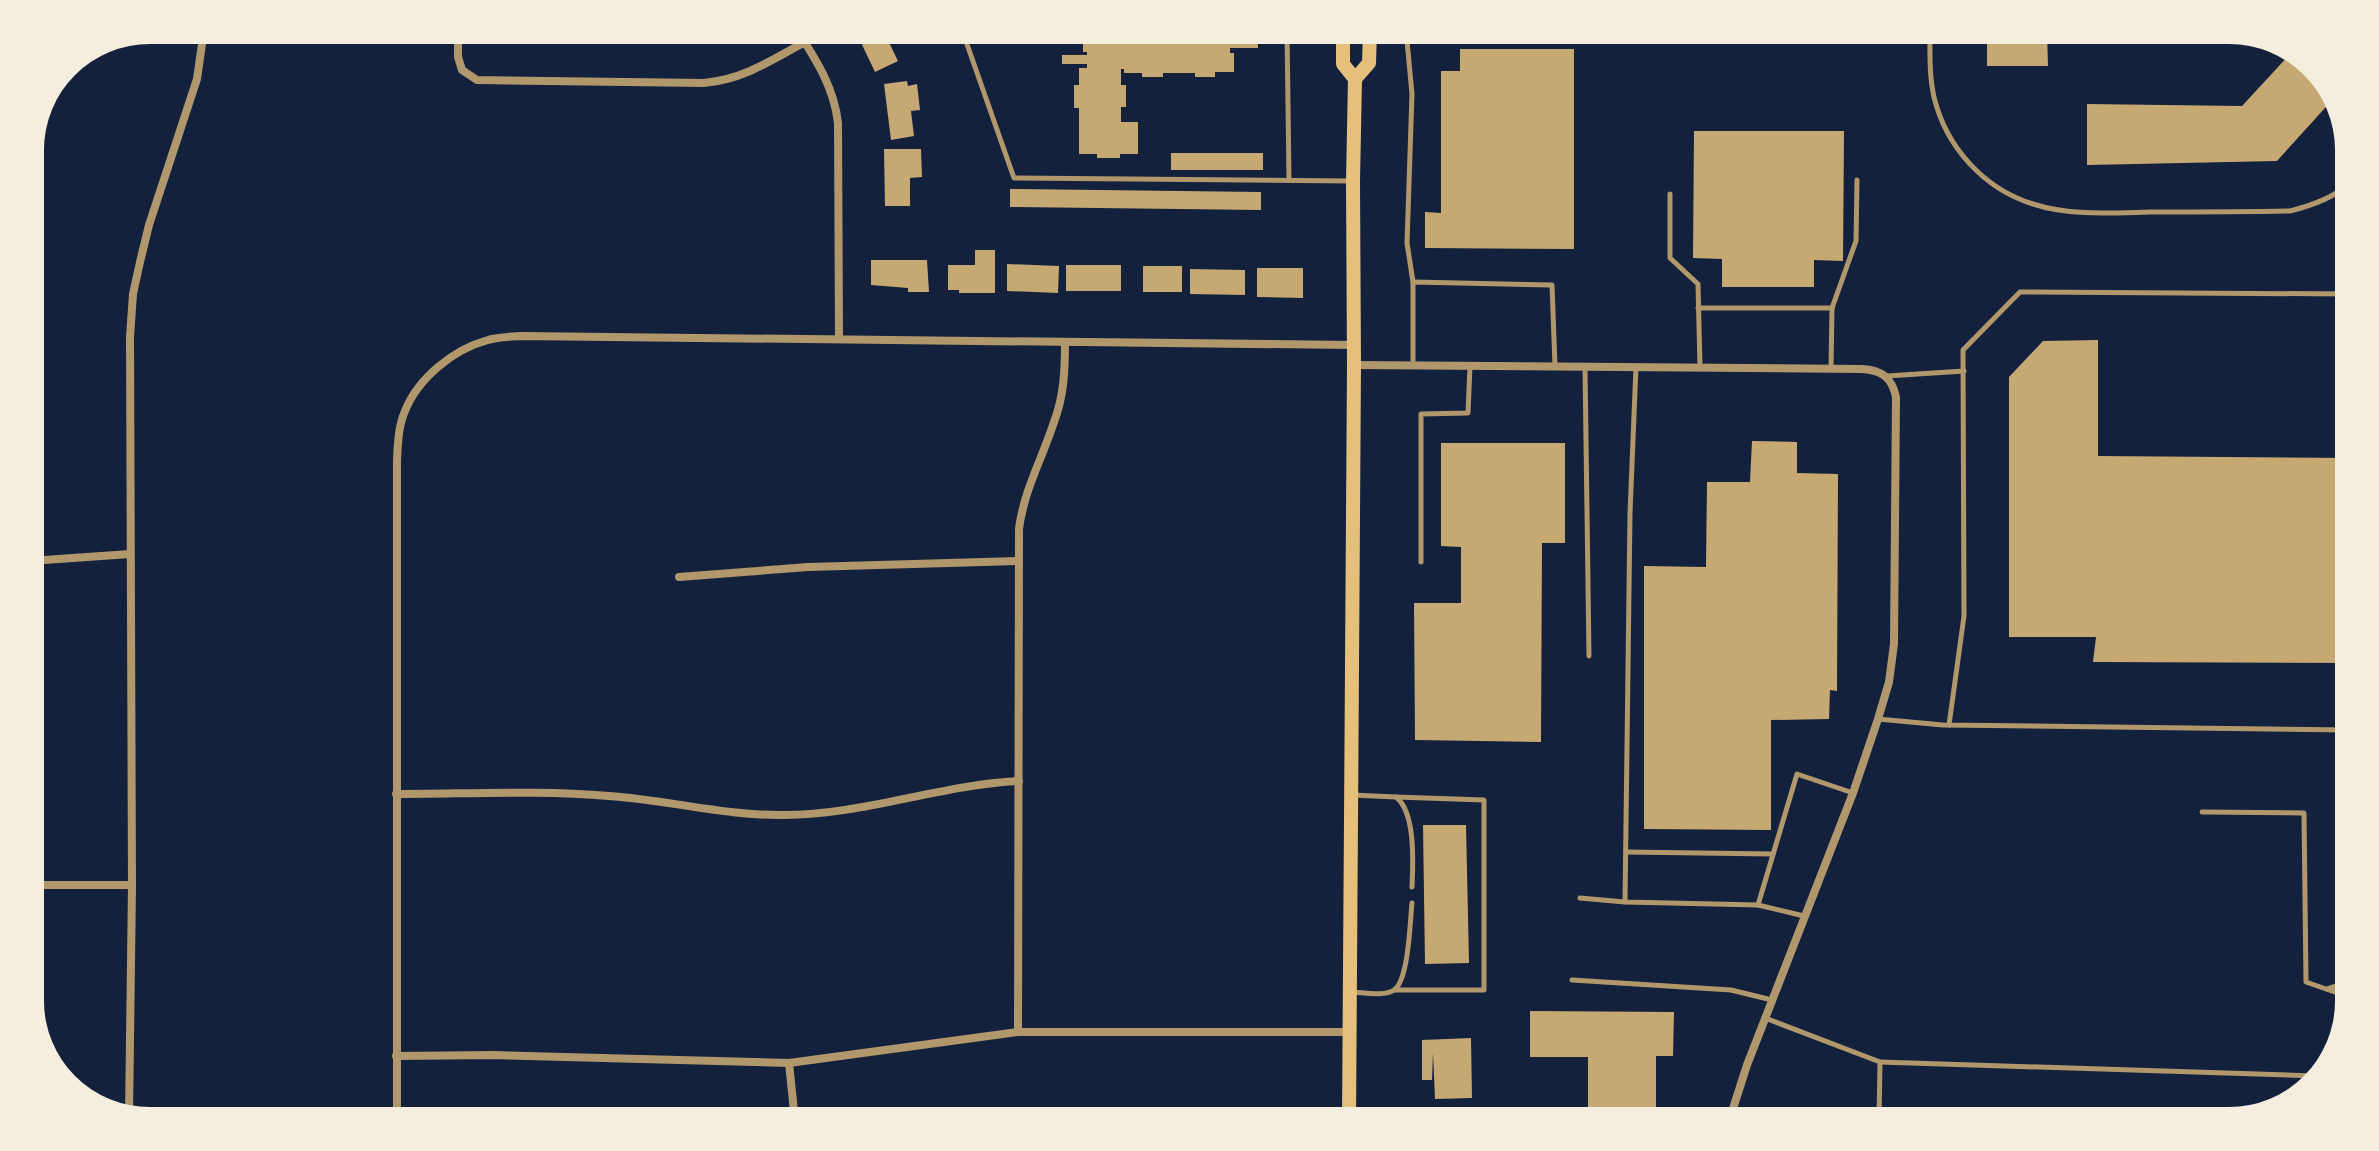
<svg xmlns="http://www.w3.org/2000/svg" width="2379" height="1151" font-family="'Golos Text',sans-serif">
  <style>
    .building { fill: #c6a872 }
    .lines { fill: none; stroke-linecap: round; stroke-linejoin: round }
    .service { stroke: #b1986c; stroke-width: 5 }
    .minor { stroke: #b1986c; stroke-width: 8 }
    .secondary { stroke: #e5c07b; stroke-width: 14 }
  </style>
  <rect width="100%" height="100%" fill="#14213d"/>
  <g class="building">
    <path d="M503,30h24l-1,10 -23,-1z"/>
    <path d="M698,30h27l-23,10z"/>
    <path d="M855,30h28l15,31 -23,11z"/>
    <path d="M1177,30l17,1v4l3,-1v-4h40v6h-6v4h27v8h-28v5h4v19h-19v5h-20v-4h-32v4h-21v-4h-18v-4h-3v16h5v22h-5v15h17v32h-18v4h-23v-4h-18v-46h-5v-23h5v-17h8v-4h-25v-9h25v-3h-4v-21z"/>
    <path d="M1987,30h60l1,36h-61z"/>
    <path d="M1460,49h114v200l-149,-1v-36l16,1v-142h19z"/>
    <path d="M2292,52l37,32 5,14 -57,63 -190,4v-61l155,2z"/>
    <path d="M907,81l1,5 9,-2 3,26 -9,1 3,25 -23,4 -7,-56z"/>
    <path d="M1694,131h150l-1,130 -29,-1v27h-92v-28l-29,-1z"/>
    <path d="M884,149h37l1,28 -12,1v28h-25z"/>
    <rect x="1171" y="153" width="92" height="17"/>
    <path d="M1010,189l251,3v18l-251,-3z"/>
    <path d="M975,250h20v43h-36v-3h-11v-25h27z"/>
    <path d="M871,260h56l2,32h-21v-4l-37,-3z"/>
    <path d="M1007,264l52,2 -1,27 -51,-2z"/>
    <rect x="1066" y="265" width="55" height="26"/>
    <rect x="1143" y="266" width="39" height="26"/>
    <path d="M1257,268h46v30l-46,-1z"/>
    <path d="M1190,269l55,1v25l-55,-1z"/>
    <path d="M2098,340v116l251,2v205l-256,-1 3,-25h-87v-260l34,-36z"/>
    <path d="M1752,441l45,1v31l41,1 -1,217 -7,-1 -1,29 -58,1v110l-127,-1v-263l62,1 1,-85h43z"/>
    <path d="M1441,443h124v100h-23l-1,199 -126,-2 -1,-137h47v-56l-20,-1z"/>
    <path d="M2335,766h14v138h-13z"/>
    <path d="M1423,825h43l3,138 -44,1z"/>
    <path d="M1530,1011l144,1 -1,44h-17v65h-68v-64h-58z"/>
    <path d="M1471,1038l1,60 -37,1 -2,-46 -1,27h-10v-40z"/>
  </g>
  <g class="lines">
    <g class="service">
      <path d="M962,30l52,148 338,3"/>
      <path d="M1287,30l2,150"/>
      <path d="M1406,30l6,64 -5,149 6,39"/>
      <path d="M1930,30c0,22 -1,45 4,67 12,50 50,92 99,107 37,12 78,9 116,8 47,0 94,0 141,-1 20,-5 43,-13 59,-27"/>
      <path d="M1670,194v64l28,26 2,83"/>
      <path d="M1698,308h134"/>
      <path d="M1413,365v-83l139,3 3,81"/>
      <path d="M1585,367l4,289"/>
      <path d="M1831,368l1,-60 24,-67 1,-61"/>
      <path d="M1887,376l77,-5"/>
      <path d="M1421,562v-148l47,-1 2,-47"/>
      <path d="M1878,719l65,6 406,5"/>
      <path d="M1949,725l15,-109 -1,-266 57,-58 329,2"/>
      <path d="M1352,795l44,2c20,16 17,66 16,90"/>
      <path d="M2202,812l102,1 2,169 43,15"/>
      <path d="M1626,852l147,2"/>
      <path d="M1580,898l45,4 133,3 46,11"/>
      <path d="M1625,902l5,-389 6,-146"/>
      <path d="M1758,905l39,-131 56,19"/>
      <path d="M1572,980l159,10 41,10"/>
      <path d="M2327,989l22,-7"/>
      <path d="M1395,990h89v-190l-88,-3"/>
      <path d="M1350,992c12,0 34,5 44,-2 15,-10 16,-70 18,-87"/>
      <path d="M1765,1018l115,44 -1,59"/>
      <path d="M1880,1062l437,14"/>
    </g>
    <g class="minor">
      <path d="M458,30v27l4,13 15,10 227,3c40,-4 66,-22 101,-41"/>
      <path d="M797,30c19,30 37,57 41,93l1,216"/>
      <path d="M1354,365l508,4c20,1 30,9 34,28l-2,247 -5,38 -11,37 -25,74 -106,272 -18,56"/>
      <path d="M30,561l100,-7"/>
      <path d="M679,577l129,-10 211,-6"/>
      <path d="M396,794c70,0 143,-4 213,2 59,4 117,20 175,19 79,0 155,-30 235,-34"/>
      <path d="M30,885h102"/>
      <path d="M1018,1032l1,-503c5,-39 23,-70 35,-107 10,-26 11,-52 11,-80"/>
      <path d="M396,1056l98,-1 295,8 229,-31h332"/>
      <path d="M789,1063l6,58"/>
      <path d="M129,1116l3,-231 -2,-548 3,-43 7,-32 9,-37 48,-146 7,-49"/>
      <path d="M397,1121v-661c1,-16 1,-33 8,-49 13,-33 49,-62 83,-71 10,-3 21,-3 32,-4l833,9"/>
    </g>
    <g class="secondary">
      <path d="M1343,30v34l12,15"/>
      <path d="M1349,1121l5,-756 -1,-184 2,-102 14,-16 1,-33"/>
    </g>
  </g>
  <path d="M0 0H2379V1151H0ZM150 44H2229A106 106 0 0 1 2335 150V1001A106 106 0 0 1 2229 1107H150A106 106 0 0 1 44 1001V150A106 106 0 0 1 150 44Z" fill="#f5edde" fill-rule="evenodd"/>
</svg>
